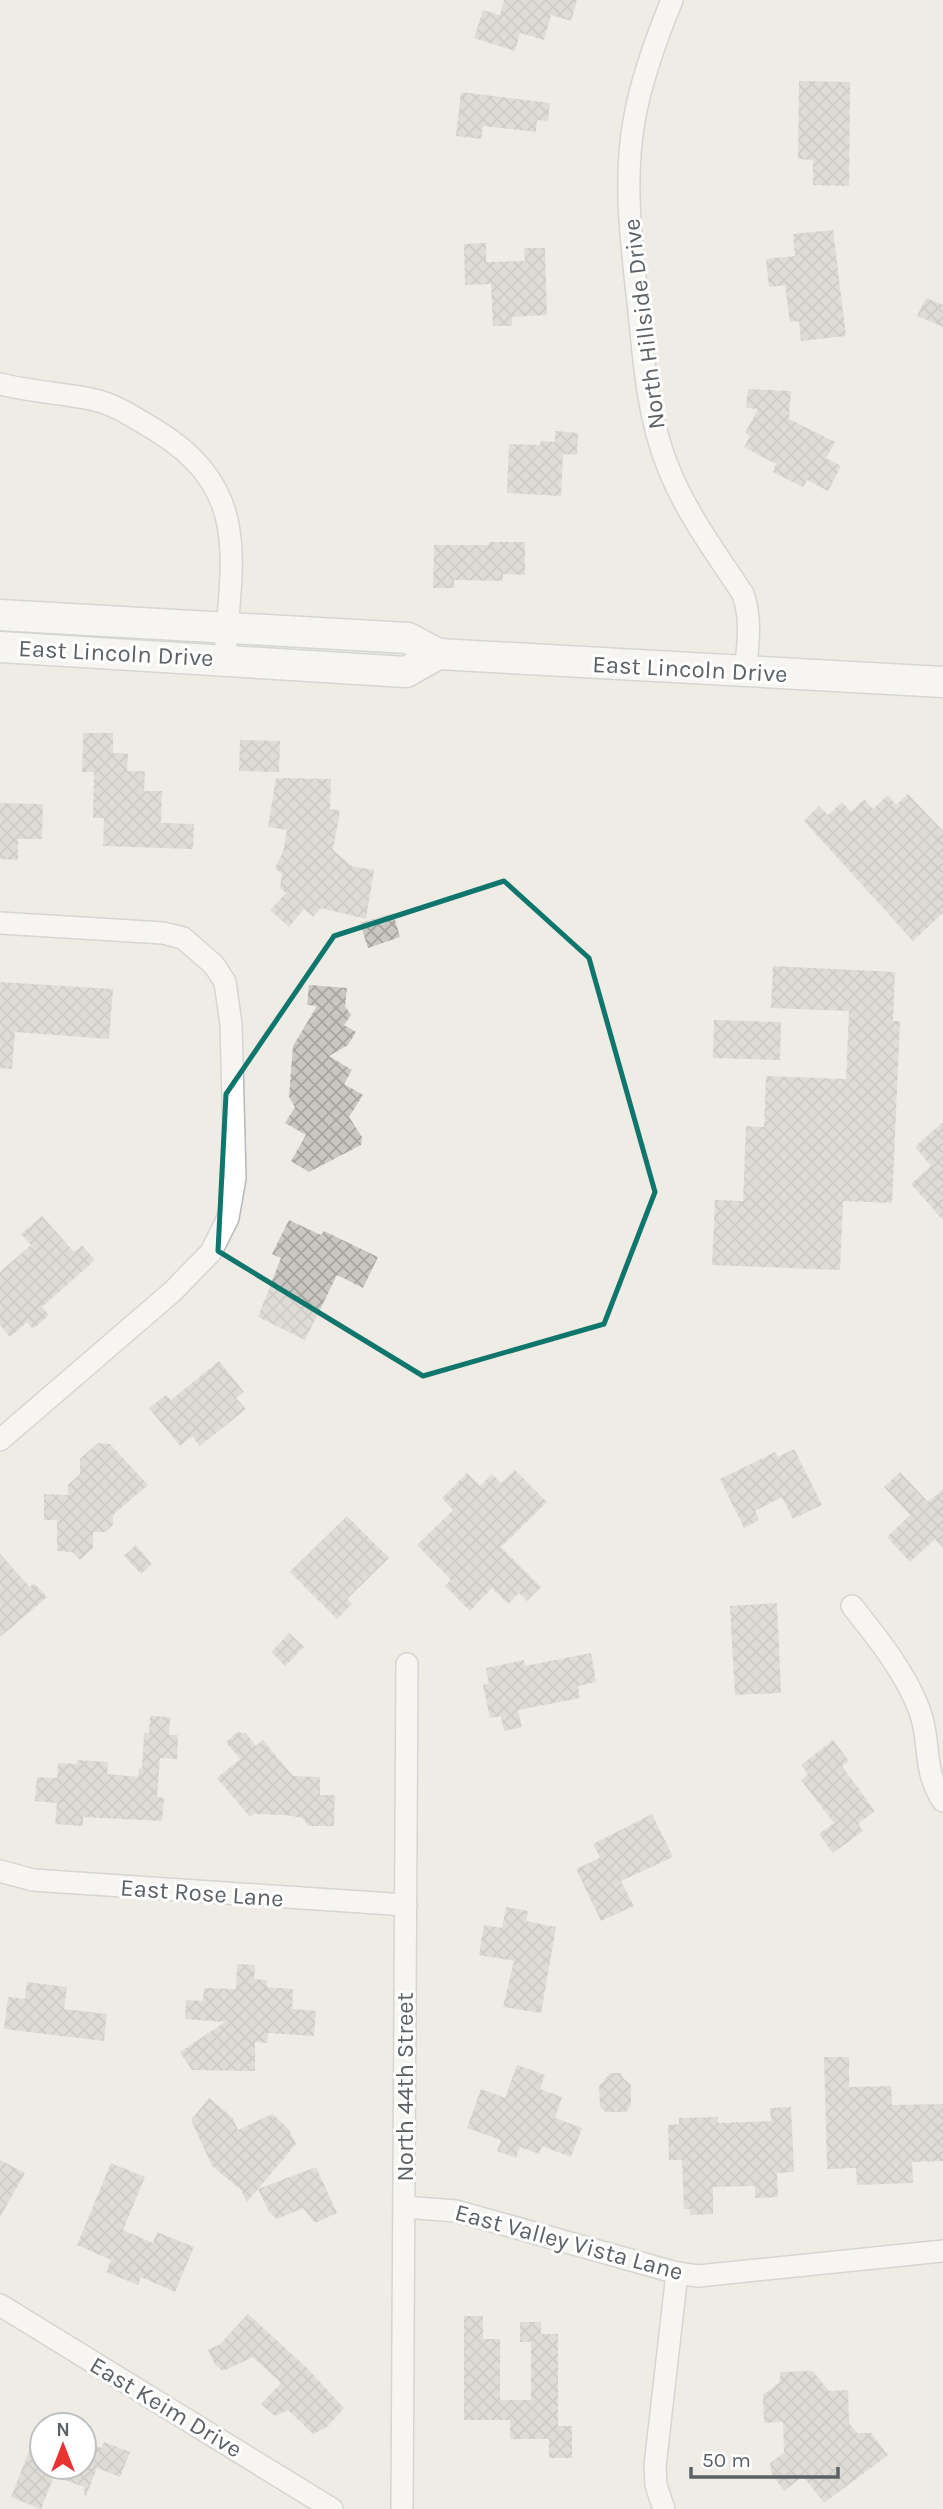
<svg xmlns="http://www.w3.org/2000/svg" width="943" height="2509" font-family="Karla,sans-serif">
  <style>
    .building { fill: url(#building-cross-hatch) }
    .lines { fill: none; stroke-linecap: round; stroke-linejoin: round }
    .street-casing { stroke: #b5b8bc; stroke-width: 24 }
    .secondary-casing { stroke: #b6babf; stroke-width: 33 }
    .street { stroke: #fff; stroke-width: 21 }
    .secondary { stroke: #fff; stroke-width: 30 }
    .marked { fill: none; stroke: #0f766e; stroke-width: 5; stroke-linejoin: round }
    .labels { text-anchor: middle; stroke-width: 6; stroke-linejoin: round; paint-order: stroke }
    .street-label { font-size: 24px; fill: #5c6165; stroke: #fff }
  </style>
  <defs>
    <pattern id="building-cross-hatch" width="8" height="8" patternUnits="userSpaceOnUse" patternTransform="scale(1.75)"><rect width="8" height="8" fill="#cac7c2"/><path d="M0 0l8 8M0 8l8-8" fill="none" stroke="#a7a5a1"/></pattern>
  </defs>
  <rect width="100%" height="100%" fill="#efece5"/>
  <g class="building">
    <path d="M504,0h73l-6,21 -20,-6 -7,25 -24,-7 -5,18 -41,-13 9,-28 17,5z"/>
    <path d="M799,81l51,1 -1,104 -36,-1v-25l-15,-1z"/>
    <path d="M461,92l89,11 -2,18 -11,-1 -1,12 -53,-6 -2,13 -25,-3z"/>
    <path d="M833,230l13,106 -45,5 -2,-20 -9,1 -5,-37 -16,2 -3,-28 29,-3 -2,-22z"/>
    <path d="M486,243v19l39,-1 -1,-13h21l2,67 -35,2v9h-19l-2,-42 -26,1 -1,-41z"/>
    <path d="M926,298l17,7v22l-26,-11z"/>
    <path d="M748,389l43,2 -2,28 46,23 -9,16 15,8 -13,25 -21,-11 -4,7 -30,-15 3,-8 -32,-17 6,-11 -5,-3 13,-24 -12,-1z"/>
    <path d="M555,431l23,2 -1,22 -14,-1 -2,42 -54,-3 2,-49 31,1 1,-4 14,1z"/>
    <path d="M489,542h36v33l-22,-1v7l-49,-1v8h-21l1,-43h55z"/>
    <path d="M83,733h30v20l15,1 -1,17h18l-1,20h18l-1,32 33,1 -1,25 -90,-3 1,-28h-11l1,-46h-12z"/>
    <path d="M240,740l40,1 -1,31 -40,-1z"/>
    <path d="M276,778l55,1 -1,30 10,2 -7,39 19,16 22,4 -8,49 -45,-11 -8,9 -9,-8 -15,18 -19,-17 16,-17 -6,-5 2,-14 -7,-6 8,-16 4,-22 -19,-3z"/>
    <path d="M908,794l35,37v82l-30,28 -109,-120 15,-15 9,9 14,-13 9,10 13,-13 9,10 15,-14 8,10z"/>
    <path d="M0,803l43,1 -1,35h-24v21l-18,-1z"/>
    <path d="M393,913l7,24 -32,11 -8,-25z"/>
    <path d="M773,966l122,6 -2,49h7l-8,182 -49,-2 -3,69 -128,-5 3,-65 28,1 3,-75 18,1 2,-51 80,3 3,-68 -78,-3z"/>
    <path d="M0,982l113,7 -4,50 -94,-7 -3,37 -12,-1z"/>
    <path d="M309,985l38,3 -2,18 6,9 -7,10 12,7 -8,13 -19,11 23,14 -8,14 19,11 -14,22 13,20 -1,8 -52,27 -18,-11 15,-26 -21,-12 10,-16 -6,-10 4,-51 24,-40 -10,-1z"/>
    <path d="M714,1020l67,2 -1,38 -67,-2z"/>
    <path d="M943,1122v98l-32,-36 20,-18 -16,-19z"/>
    <path d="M42,1216l32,36 8,-7 13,15 -53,47 7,8 -16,14 -6,-7 -17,15 -10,-12v-53l31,-27 -10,-11z"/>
    <path d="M289,1220l32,15 3,-4 54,26 -15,31 -26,-13 -32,65 -47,-23 23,-59 -9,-4z"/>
    <path d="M219,1361l25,31 -8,6 10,11 -46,37 -8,-10 -12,10 -31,-38 17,-13 5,5z"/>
    <path d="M98,1443l12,1 38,41 -35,30v10l-8,7h-12v16l-13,12 -8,-8 -15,-1v-31h-13v-26l24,1v-10l12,-11v-15z"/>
    <path d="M794,1449l28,56 -29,14 -11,-22 -27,14 4,9 -15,8 -24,-49 55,-27 3,5z"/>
    <path d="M515,1470l32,32 -46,45 40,40 -14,14 -8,-8 -11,11 -16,-16 -22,23 -25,-25 6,-6 -34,-35 36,-35 -11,-12 25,-25 13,13 12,-12 9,9z"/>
    <path d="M900,1472l28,30 15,-13v60l-8,-10 -25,23 -23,-25 23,-22 -26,-28z"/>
    <path d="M347,1516l42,42 -42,41 5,5 -15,15 -47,-47z"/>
    <path d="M136,1545l16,19 -11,10 -17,-18z"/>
    <path d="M0,1554l30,33 4,-4 13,14 -47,40z"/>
    <path d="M777,1603l4,90 -46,2 -5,-89z"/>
    <path d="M289,1633l15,14 -19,19 -14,-14z"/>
    <path d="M591,1653l5,29 -18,4 2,12 -62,12 4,17 -18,4 -3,-15 -11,2 -7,-33 6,-1 -3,-16 38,-8 1,6z"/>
    <path d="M150,1716l20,1 -1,18h9l-1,24 -17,-1 -3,39 7,1 -2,23 -79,-4v9l-28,-2 2,-21 -22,-2 2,-24 20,1 1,-15 19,1v-4l31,2 -1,12 31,3 1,-9 3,1 2,-36h5z"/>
    <path d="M239,1731l3,3 3,-2 11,14 7,-6 30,36 27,1v18h15l-1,31h-25l-7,-8 -16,-3 -33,-1 -3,3 -33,-39 23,-19 -14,-17z"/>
    <path d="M833,1740l16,21 -7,5 33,45 -17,13 5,7 -30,22 -14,-19 15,-11 -33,-43 7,-6 -7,-9z"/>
    <path d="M652,1814l21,43 -52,24 13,25 -33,15 -25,-52 24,-11 -7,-14z"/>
    <path d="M506,1907l22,4 -2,10 30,6 -15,86 -38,-6 11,-46 -35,-6 5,-30 18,3z"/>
    <path d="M237,1964l18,1 -1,14 13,1v7l26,2 -1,20 24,2 -2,25 -46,-3 -1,10 -12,-1v29l-63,-1 -12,-18 45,-30 -40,-3 1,-19 17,1 1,-13 32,1z"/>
    <path d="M27,1982l40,5 -3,22 43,5 -3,27 -100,-12 4,-32 17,2z"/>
    <path d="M824,2057h25v30l42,-1 1,19 51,-1v57l-31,1 1,21 -56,2 -1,-17 -29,1z"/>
    <path d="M517,2065l28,10 -5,14 22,8 -7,21 27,10 -11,29 -29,-11 -3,8 -19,-7 -4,11 -19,-7 4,-11 -34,-12 14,-39 24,9z"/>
    <path d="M610,2073h12v4l9,8v20l-5,7h-20l-6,-5 -1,-21z"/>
    <path d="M209,2098l23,19 6,13 34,-16 16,14 8,16 -49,58 -6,-12 -29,-24 -21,-46z"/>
    <path d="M791,2107l3,65 -17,1 1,24 -23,1v-12l-42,1v27l-23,1v-6h-6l-2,-49h-13l-1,-35 11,-1v-6l39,-1v6l53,-2 -1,-13z"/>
    <path d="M0,2160l25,13 -25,44z"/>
    <path d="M111,2163l34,14 -22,53 30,13 4,-11 37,15 -19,45 -34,-15 -3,8 -32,-13 5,-12 -34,-15z"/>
    <path d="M316,2167l21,46 -22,10 -12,-15 -26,11 -8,-7 -11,-23z"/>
    <path d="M248,2314l58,53 38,41 -17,19 -14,7 -25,-24 -13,6 -14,-12 20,-21 -28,-26 -30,14 -8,-6 -7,-15 12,-6z"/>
    <path d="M464,2316h19v23h17v61h31v-58h-11v-20h21v12h17v92h14v32h-23v-19h-39v-19h-46z"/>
    <path d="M813,2371l16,20 19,-1 1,33 8,10h14l17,22 -64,48 -21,-27 -19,15 -13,-18 -1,-10 14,-10 -1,-31 -19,1 -1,-28 17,-13v-10z"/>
    <path d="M41,2421l1,46h42v-26l18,7 2,-6 26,10 -10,25 -23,-9 -12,30 -1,-11 -30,-11 -13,33 -30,-12z"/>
  </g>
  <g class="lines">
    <g class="street-casing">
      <g id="street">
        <path d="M672,0c-16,39 -31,80 -38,121 -11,62 -2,128 5,190 5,52 9,107 29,156 18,46 48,86 75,127 9,26 5,51 2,78"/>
        <path d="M0,384c31,8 63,9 95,16 22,5 43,20 62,31 97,60 73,133 68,228"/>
        <path d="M0,923l163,10 20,5 31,27 11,17 6,42 4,154 -7,40 -17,34 -39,40 -172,148"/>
        <path d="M852,1606c24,30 53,66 67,103 13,33 2,58 24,92"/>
        <path d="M0,1871l33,9 373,25"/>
        <path d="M404,2207l52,4 221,62 21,3 245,-25"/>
        <path d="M0,2305l332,204"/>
        <path d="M402,2509l5,-845"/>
        <path d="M664,2509l-8,-24 -1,-19 22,-193"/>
      </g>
    </g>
    <g class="secondary-casing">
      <g id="secondary">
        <path d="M0,615l408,23 30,16 505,28"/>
        <path d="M0,647l406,25 32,-18"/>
      </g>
    </g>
    <use href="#street" class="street"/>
    <use href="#secondary" class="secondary"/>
  </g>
  <path d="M0 0H943V2509H0ZM504,881l85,77 66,234 -51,132 -181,52 -205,-125 8,-157 108,-158z" fill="#efece5" fill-opacity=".55" fill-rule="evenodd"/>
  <path class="marked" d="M504,881l85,77 66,234 -51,132 -181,52 -205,-125 8,-157 108,-158z"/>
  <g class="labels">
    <g class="street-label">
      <text transform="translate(644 324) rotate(-97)" y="8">North Hillside Drive</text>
      <text transform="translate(116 653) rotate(3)" y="8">East Lincoln Drive</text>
      <text transform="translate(690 669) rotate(3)" y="8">East Lincoln Drive</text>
      <text transform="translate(202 1893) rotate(4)" y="8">East Rose Lane</text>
      <text transform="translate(405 2087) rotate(-90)" y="8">North 44th Street</text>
      <text transform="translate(569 2242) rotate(15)" y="8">East Valley Vista Lane</text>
      <text transform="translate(166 2407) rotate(31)" y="8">East Keim Drive</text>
    </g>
  </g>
  <g transform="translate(63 2446)"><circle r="33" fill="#ffffff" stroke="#bec0c1" stroke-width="2"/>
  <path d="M0-5L12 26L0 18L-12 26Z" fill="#ea3230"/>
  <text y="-10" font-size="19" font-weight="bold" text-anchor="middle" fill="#5c6165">N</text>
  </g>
  <path d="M691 2467v10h147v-10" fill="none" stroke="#5c6165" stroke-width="3.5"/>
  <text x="702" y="2467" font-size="21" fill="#5c6165" stroke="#ffffff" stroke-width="5" paint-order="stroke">50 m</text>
</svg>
